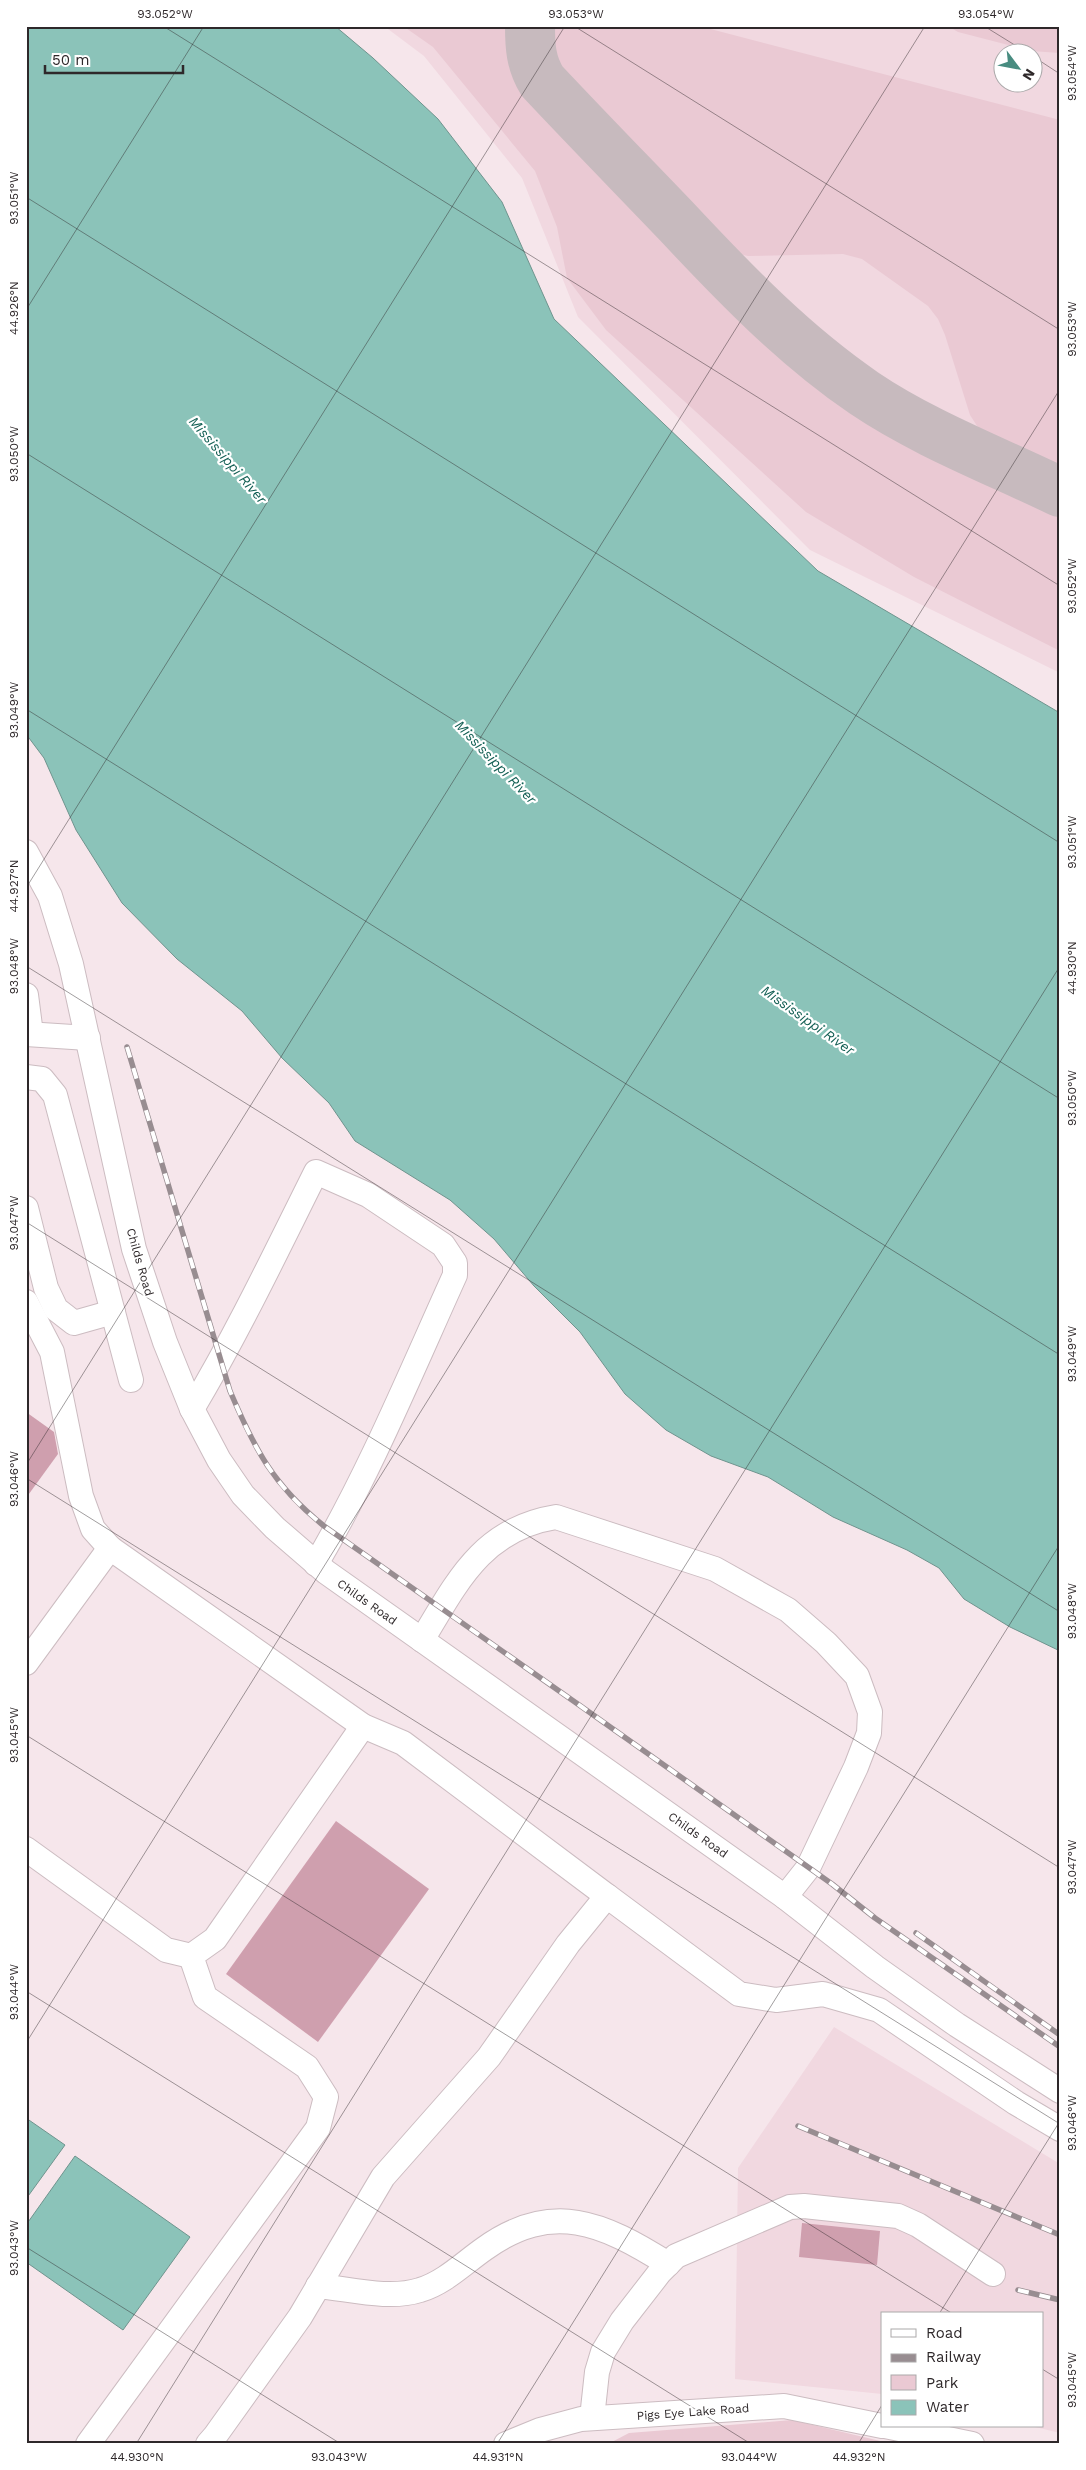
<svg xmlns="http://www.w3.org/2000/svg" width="1086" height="2470" font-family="'Work Sans',sans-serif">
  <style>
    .built { fill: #f1d8e0; fill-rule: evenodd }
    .green { fill: #eac9d3 }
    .water { fill: #8bc3b9; stroke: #6f948e }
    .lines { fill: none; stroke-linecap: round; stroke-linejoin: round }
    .taxiway { stroke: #c7babe; stroke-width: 50 }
    .building { fill: #cf9fae }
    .minor-casing { stroke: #ccbcc1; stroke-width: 26 }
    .minor { stroke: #fff; stroke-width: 24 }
    .rail-casing { stroke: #988d91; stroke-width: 5.5 }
    .rail { stroke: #fff; stroke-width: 4; stroke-dasharray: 11; stroke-linecap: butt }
    .ticks { fill: none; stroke: #2e282a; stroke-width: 1; stroke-opacity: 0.45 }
    .labels { text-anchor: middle; stroke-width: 4.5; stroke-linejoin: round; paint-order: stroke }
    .street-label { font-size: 12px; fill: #2e282a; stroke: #fff }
    .water-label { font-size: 14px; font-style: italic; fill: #135f54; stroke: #fff }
    .neatline { fill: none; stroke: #2e282a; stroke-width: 2 }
    .ticks-label { font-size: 12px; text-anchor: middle; fill: #2e282a }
  </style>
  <rect width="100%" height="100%" fill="#f6e6eb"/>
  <g class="built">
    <path d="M384,26h676v647l-250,-123 -232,-233 -56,-139 -98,-122zM1004,52h30v30h-30z"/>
    <path d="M834,2027l226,137v269l-29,-7h11v-112h-160v80l-147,-15 3,-211z"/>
  </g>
  <g class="green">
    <path d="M403,26h107l2,39 11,27 207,218 47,43 50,40 66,41 167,82v135l-146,-74 -108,-65 -200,-182 -39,-52 -10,-51 -22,-56 -102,-124z"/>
    <path d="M552,26h147l361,94v349l-81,-40 -9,-14 -25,-80 -7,-16 -10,-13 -52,-37 -14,-10 -19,-5 -95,2 -9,-2 -13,-10 -167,-176 -4,-10z"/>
    <path d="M948,26h112v27l-29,-2 -73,-19z"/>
    <path d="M792,2420l101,24h-285l21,-11z"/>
  </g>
  <g class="water">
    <path d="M26,26h309l38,32 65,61 64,83 52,117 264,252 242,142v938l-50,-24 -46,-28 -25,-31 -32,-18 -74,-33 -65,-40 -57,-21 -45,-26 -41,-36 -45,-62 -46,-46 -40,-47 -44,-39 -95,-59 -26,-38 -47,-45 -40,-47 -65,-52 -55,-56 -46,-73 -32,-72 -18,-24z"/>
    <path d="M26,2118l39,27 -39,54z"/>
    <path d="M75,2156l115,81 -67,93 -97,-68v-37z"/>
  </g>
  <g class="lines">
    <path class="taxiway" d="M530,26c0,21 1,37 12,55 45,48 91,95 136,142 58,62 116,122 186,170 59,40 132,68 196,99"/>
  </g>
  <g class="building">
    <path d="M26,1412l28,20 4,22 -32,44z"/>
    <path d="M336,1821l93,68 -111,153 -92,-68z"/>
    <path d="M802,2223l78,8 -3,34 -78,-8z"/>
  </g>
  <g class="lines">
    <g class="minor-casing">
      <g id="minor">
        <path d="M26,852l24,44 21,68 63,285 31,93 27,67 27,51 24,35 32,33 51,44 459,325 90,70 82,58 103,66"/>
        <path d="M26,995l5,39"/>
        <path d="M26,1034l62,4"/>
        <path d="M26,1077l16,2 13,16 76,285"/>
        <path d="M26,1208l20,80 10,21 18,14 39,-11"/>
        <path d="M26,1302l26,50 29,144 12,33 17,19"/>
        <path d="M192,1409c46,-77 84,-157 124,-237l52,23 75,50 12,18v12c-44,97 -85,197 -139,289"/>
        <path d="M422,1640c35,-58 60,-111 134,-123l159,52 73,41 38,33 31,33 13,36 -1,21 -13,34 -48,101 -23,29"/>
        <path d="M26,1663l84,-115 253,178 40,17 204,153"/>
        <path d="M26,1849l140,101 25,6"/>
        <path d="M318,2286c32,3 71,14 102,4 24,-7 44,-27 64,-41 68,-49 119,-26 184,15"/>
        <path d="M592,2418l5,-46 6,-20 19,-31 38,-49 16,-16 114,-49 14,-1 94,10 20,9 75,49"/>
        <path d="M885,2426l87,18"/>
        <path d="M88,2444l230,-316 8,-31 -19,-30 -102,-70 -14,-41 24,-17 148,-213"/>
        <path d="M208,2444l7,-8 85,-119 83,-140 106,-120 79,-113 39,-48 132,98 37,6 47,-6 56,16 137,93 44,26"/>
        <path d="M506,2444l34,-14 41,-11 203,-13 98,20"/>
      </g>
    </g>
    <use href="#minor" class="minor"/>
    <g class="rail-casing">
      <g id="rail">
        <path d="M127,1047l103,344c25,59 43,94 94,135l258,181 250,177 43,34 185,129"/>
        <path d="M916,1933l144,102"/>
        <path d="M798,2126l262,109"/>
        <path d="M1018,2290l42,10"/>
      </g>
    </g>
    <use href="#rail" class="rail"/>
  </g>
  <path class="ticks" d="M163,26l897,560M574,26l486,304M984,26l42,26M1034,57l26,17M26,197l1034,646M26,310l178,-284M26,453l1034,646M26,709l1034,646M26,888l539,-862M26,966l1034,646M26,1222l1034,646M26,1465l899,-1439M26,1478l1034,646M26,1735l927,579M26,1991l725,453M26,2043l1034,-1654M26,2247l315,197M939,2314l121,-193M1042,2369l18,11M136,2444l924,-1478M497,2444l563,-900M858,2444l24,-39"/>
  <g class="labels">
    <g class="street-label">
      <text transform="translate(140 1262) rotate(74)" y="4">Childs Road</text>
      <text transform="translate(367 1602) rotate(35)" y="4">Childs Road</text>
      <text transform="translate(698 1835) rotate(35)" y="4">Childs Road</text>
      <text transform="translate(693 2412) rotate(-4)" y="4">Pigs Eye Lake Road</text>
    </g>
    <g class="water-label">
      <text transform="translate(228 460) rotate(49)" y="5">Mississippi River</text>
      <text transform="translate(496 762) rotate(46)" y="5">Mississippi River</text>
      <text transform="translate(808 1020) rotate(35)" y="5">Mississippi River</text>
    </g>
  </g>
  <rect width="1086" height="2470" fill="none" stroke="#ffffff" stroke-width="55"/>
  <rect x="881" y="2312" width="162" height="115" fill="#ffffff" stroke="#aba9aa"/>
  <rect x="891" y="2329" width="25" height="8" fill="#ffffff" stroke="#aba9aa"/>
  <text x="926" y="2338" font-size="15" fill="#2e282a">Road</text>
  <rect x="891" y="2354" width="25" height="8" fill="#988d91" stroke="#aba9aa"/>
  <text x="926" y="2362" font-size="15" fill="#2e282a">Railway</text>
  <rect x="891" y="2375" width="25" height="15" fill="#eac9d3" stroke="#aba9aa"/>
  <text x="926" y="2388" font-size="15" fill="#2e282a">Park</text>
  <rect x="891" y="2400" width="25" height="15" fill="#8bc3b9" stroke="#aba9aa"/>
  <text x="926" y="2412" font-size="15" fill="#2e282a">Water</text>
  <g transform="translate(1018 68) rotate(122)"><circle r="24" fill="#ffffff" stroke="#aba9aa"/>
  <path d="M0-4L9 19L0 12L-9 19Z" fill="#488c80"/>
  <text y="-8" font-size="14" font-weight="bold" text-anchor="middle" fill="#2e282a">N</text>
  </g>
  <path d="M45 65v8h138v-8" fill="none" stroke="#2e282a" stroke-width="2.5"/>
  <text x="52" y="65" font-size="15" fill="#2e282a" stroke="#ffffff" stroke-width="4" paint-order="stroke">50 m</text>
  <rect x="28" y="28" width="1030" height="2414" class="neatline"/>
  <g class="ticks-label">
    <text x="165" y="18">93.052°W</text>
    <text x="576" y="18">93.053°W</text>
    <text x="986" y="18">93.054°W</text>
    <text transform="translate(1072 73) rotate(-90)" y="4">93.054°W</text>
    <text transform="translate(14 198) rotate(-90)" y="4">93.051°W</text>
    <text transform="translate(14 308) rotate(-90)" y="4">44.926°N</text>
    <text transform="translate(1072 329) rotate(-90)" y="4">93.053°W</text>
    <text transform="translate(14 454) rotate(-90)" y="4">93.050°W</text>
    <text transform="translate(1072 586) rotate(-90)" y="4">93.052°W</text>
    <text transform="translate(14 710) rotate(-90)" y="4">93.049°W</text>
    <text transform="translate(1072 842) rotate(-90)" y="4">93.051°W</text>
    <text transform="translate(14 886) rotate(-90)" y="4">44.927°N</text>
    <text transform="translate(14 966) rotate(-90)" y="4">93.048°W</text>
    <text transform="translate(1072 968) rotate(-90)" y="4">44.930°N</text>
    <text transform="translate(1072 1098) rotate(-90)" y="4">93.050°W</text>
    <text transform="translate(14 1223) rotate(-90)" y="4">93.047°W</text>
    <text transform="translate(1072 1354) rotate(-90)" y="4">93.049°W</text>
    <text transform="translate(14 1479) rotate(-90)" y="4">93.046°W</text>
    <text transform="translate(1072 1611) rotate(-90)" y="4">93.048°W</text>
    <text transform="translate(14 1735) rotate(-90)" y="4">93.045°W</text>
    <text transform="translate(1072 1867) rotate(-90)" y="4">93.047°W</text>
    <text transform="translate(14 1992) rotate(-90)" y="4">93.044°W</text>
    <text transform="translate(1072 2123) rotate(-90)" y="4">93.046°W</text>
    <text transform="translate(14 2248) rotate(-90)" y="4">93.043°W</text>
    <text transform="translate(1072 2380) rotate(-90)" y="4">93.045°W</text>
    <text x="137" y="2461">44.930°N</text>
    <text x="339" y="2461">93.043°W</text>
    <text x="498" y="2461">44.931°N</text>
    <text x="749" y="2461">93.044°W</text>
    <text x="859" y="2461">44.932°N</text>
  </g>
</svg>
